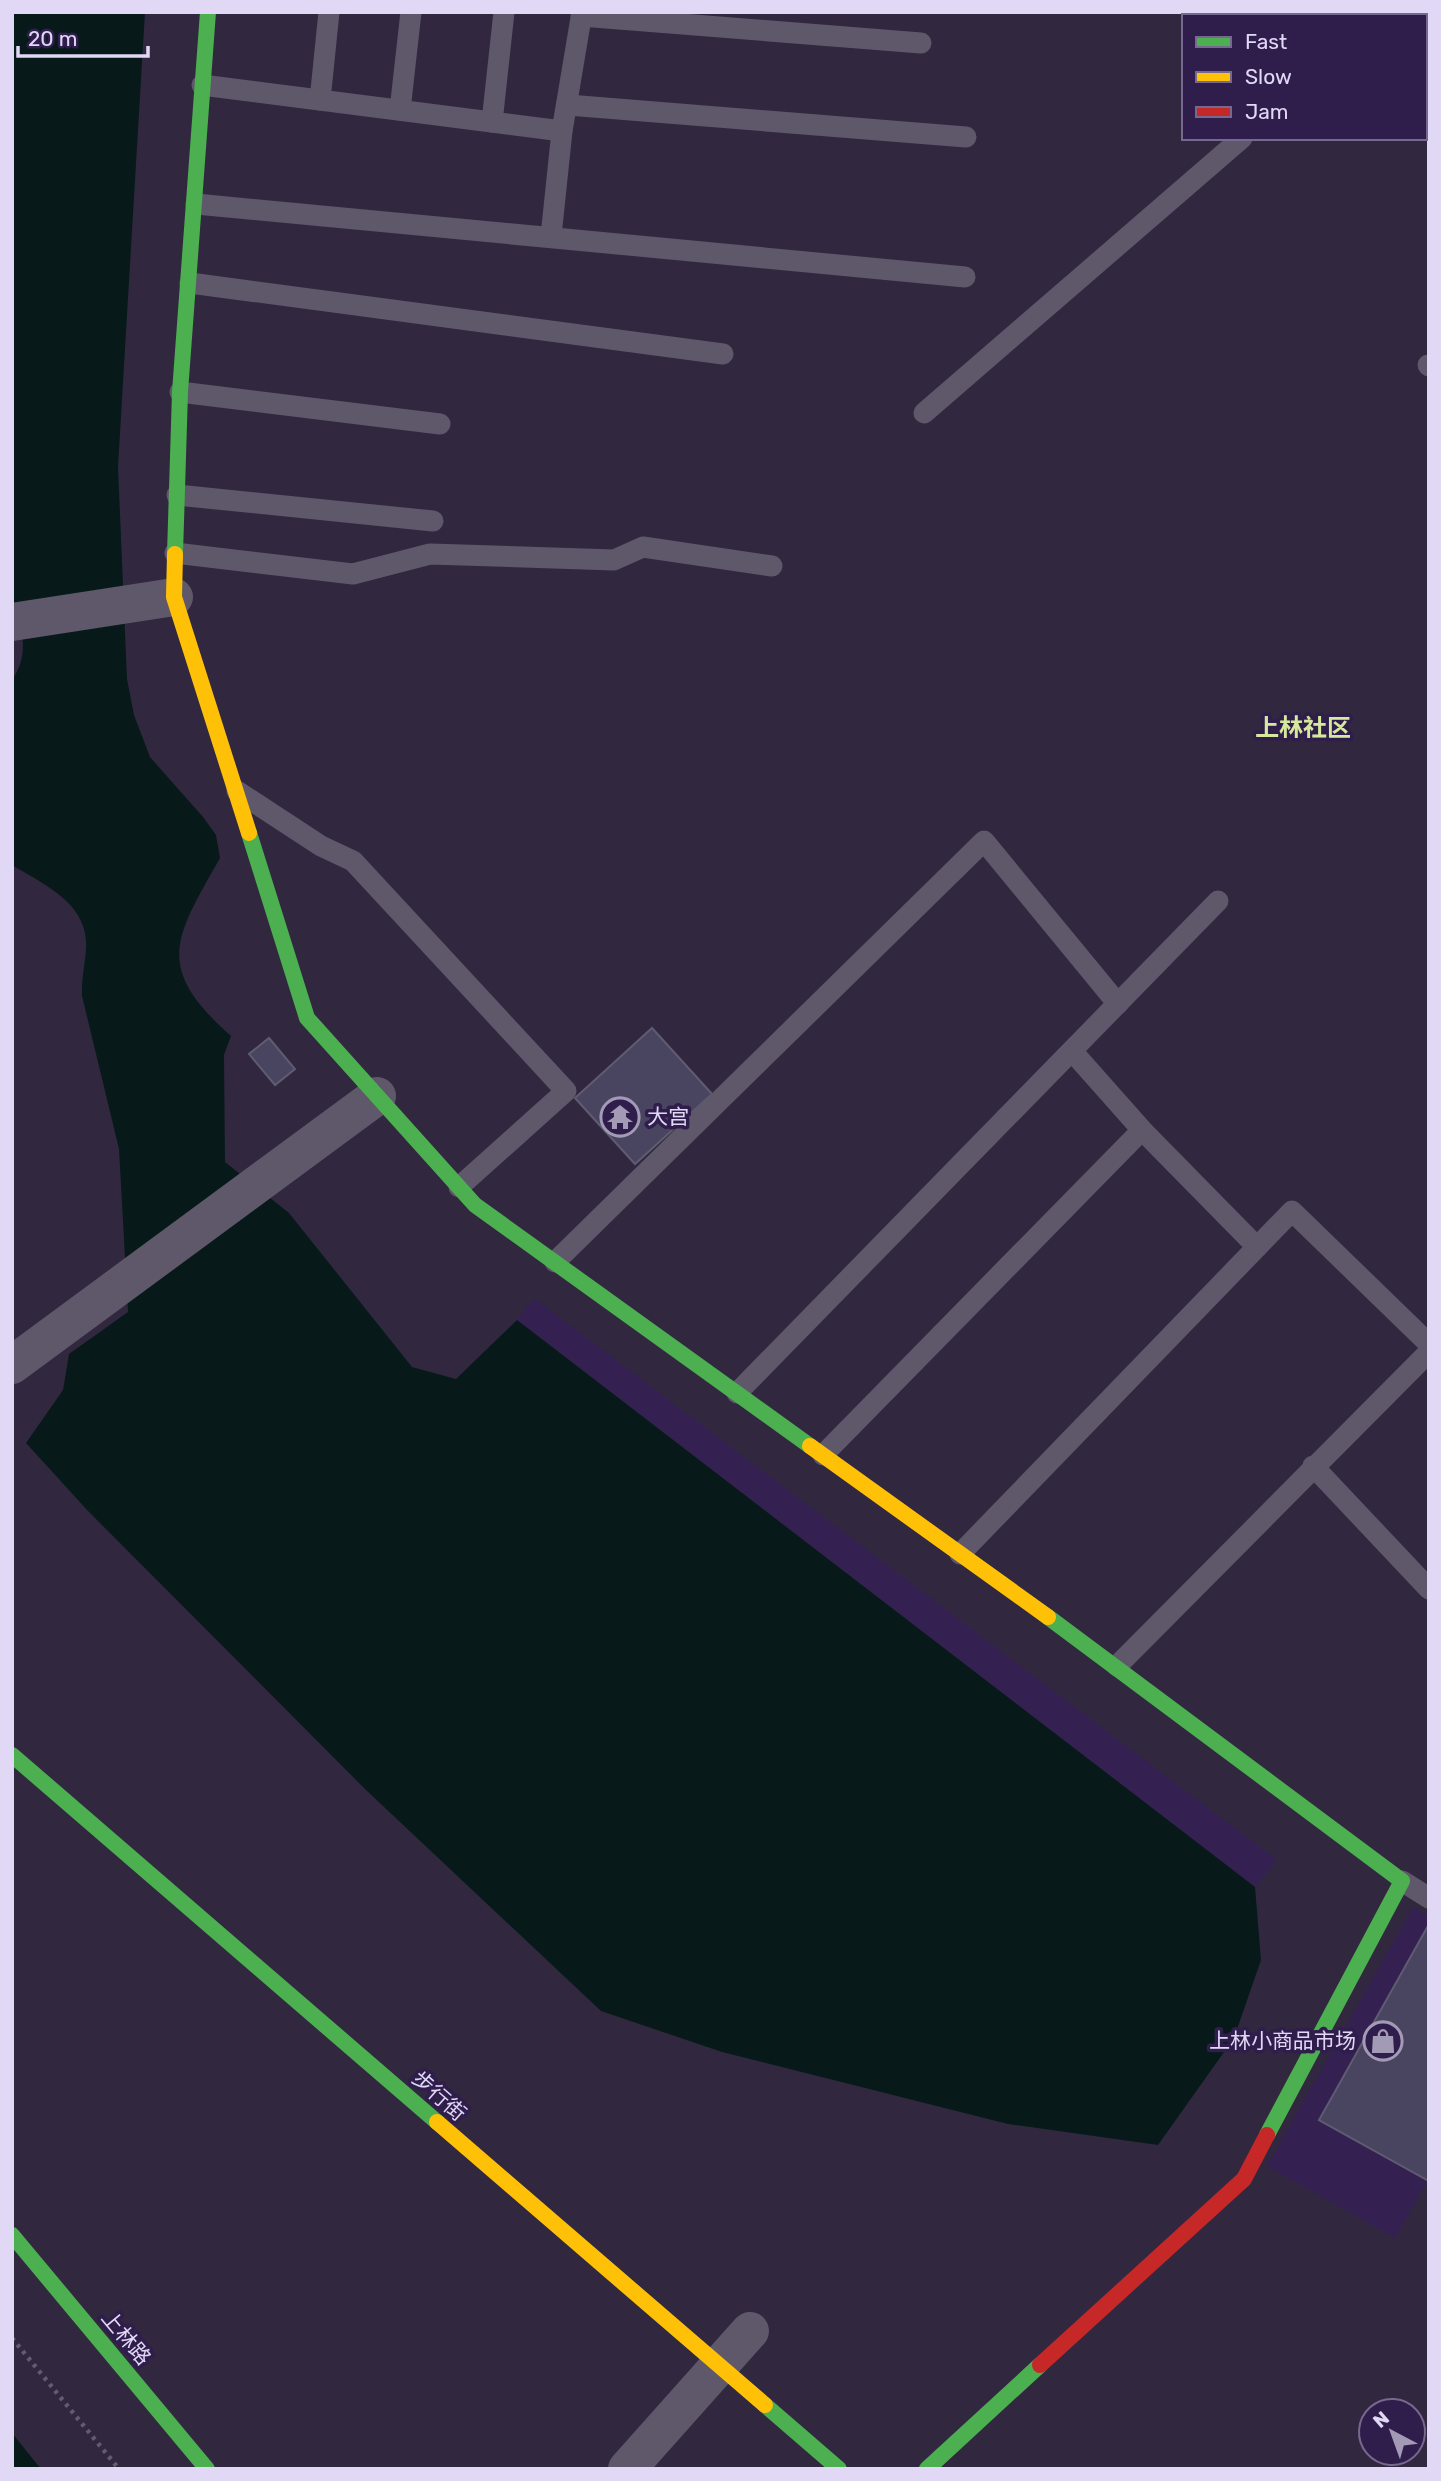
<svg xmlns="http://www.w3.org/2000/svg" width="1441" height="2481" font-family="Rubik,'Noto Sans SC',sans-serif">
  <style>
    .built { fill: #342152 }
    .water { fill: #071a19 }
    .building { fill: #494460; stroke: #5f5c71; stroke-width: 2 }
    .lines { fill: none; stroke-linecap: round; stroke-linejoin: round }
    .path { stroke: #625c6d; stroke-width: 4.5; stroke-dasharray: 3.5 5; stroke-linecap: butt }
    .lane { stroke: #5f586a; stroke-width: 21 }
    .street { stroke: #5f586a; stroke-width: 38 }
    .fast { stroke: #4caf50; stroke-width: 16 }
    .slow { stroke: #ffc107; stroke-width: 16 }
    .jam { stroke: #c62828; stroke-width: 16 }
    .labels { text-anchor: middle; stroke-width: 7; stroke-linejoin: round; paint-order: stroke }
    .poi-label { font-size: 21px; fill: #e1d8f6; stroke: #2f1d4b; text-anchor: start }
    .street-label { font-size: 21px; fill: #e1d8f6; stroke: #2f1d4b }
    .quarter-label { font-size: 24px; font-weight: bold; fill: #d5e89c; stroke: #2f1d4b }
  </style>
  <rect width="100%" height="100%" fill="#312840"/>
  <g class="built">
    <path d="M534,1298l743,562 -22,27 -738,-567z"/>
    <path d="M1413,1907l16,9v262l-34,60 -128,-72z"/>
  </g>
  <g class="water">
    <path d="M12,12h133l-27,455 9,212 7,36 16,42 53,60 13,18 4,23c-45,80 -67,109 11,178l-7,19 1,107 64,51 123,154 44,12 61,-59 738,567 6,73 -27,78 -76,107 -150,-21 -286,-72 -121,-41 -235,-221 -278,-279 -62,-68 37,-53 6,-36 59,-42 -9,-163 -37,-153c-1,-19 5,-40 4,-55 -2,-40 -45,-58 -74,-76v-185c20,-29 8,-55 0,-86z"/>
    <path d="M12,2433l29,36h-29z"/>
  </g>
  <g class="building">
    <path d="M652,1028l60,66 -77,70 -60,-66z"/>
    <path d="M269,1038l26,31 -20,16 -26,-31z"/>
    <path d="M1429,1924v254l-2,2 -108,-60z"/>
  </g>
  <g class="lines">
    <path class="path" d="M12,2338l107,131"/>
    <g class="lane">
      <path d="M581,16l340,27"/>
      <path d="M1381,16l4,-4"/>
      <path d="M202,85l360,46"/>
      <path d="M320,100l9,-88"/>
      <path d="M568,105l398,32"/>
      <path d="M400,110l11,-98"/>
      <path d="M492,122l12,-110"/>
      <path d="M196,204l769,73"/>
      <path d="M551,236l11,-105 20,-119"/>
      <path d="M190,283l533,71"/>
      <path d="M1428,365l1,1"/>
      <path d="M180,392l260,32"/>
      <path d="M924,413l318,-275"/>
      <path d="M177,495l256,26"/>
      <path d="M175,553l178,21 77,-20 184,6 29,-13 129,19"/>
      <path d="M237,791l84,55 32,15 213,230 -107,96"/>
      <path d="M1072,1051l70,79 115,117"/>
      <path d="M555,1262l429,-421 134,163"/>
      <path d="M737,1393l481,-492"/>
      <path d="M823,1455l319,-325"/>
      <path d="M1313,1466l116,123"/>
      <path d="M960,1554l332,-343 137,133"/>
      <path d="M1117,1666l312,-314"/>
      <path d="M1402,1881l27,17"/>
    </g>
    <g class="street">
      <path d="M12,622l162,-25"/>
      <path d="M12,1365l365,-269"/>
      <path d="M627,2469l123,-138"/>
    </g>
    <g class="fast">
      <path d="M175,554l5,-162 28,-380"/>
      <path d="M249,833l58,185 168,187 335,241"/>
      <path d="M1048,1617l354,264 -135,254"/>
      <path d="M12,1755l425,367"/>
      <path d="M12,2235l195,234"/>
      <path d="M765,2405l74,64"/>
      <path d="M927,2469l113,-104"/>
    </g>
    <g class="slow">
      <path d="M175,554l-1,43 75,236"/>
      <path d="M810,1446l238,171"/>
      <path d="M437,2122l328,283"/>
    </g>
    <path class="jam" d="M1040,2365l204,-186 23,-44"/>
  </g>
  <defs>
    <g id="temple-ring" transform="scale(2.0125)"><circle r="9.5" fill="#2f1d4b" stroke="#a39ab6" stroke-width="1.5"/><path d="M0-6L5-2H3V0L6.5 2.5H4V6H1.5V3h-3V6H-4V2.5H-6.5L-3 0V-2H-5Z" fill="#a39ab6"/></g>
    <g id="shop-ring" transform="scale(2.0125)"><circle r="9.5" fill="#2f1d4b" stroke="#a39ab6" stroke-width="1.5"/><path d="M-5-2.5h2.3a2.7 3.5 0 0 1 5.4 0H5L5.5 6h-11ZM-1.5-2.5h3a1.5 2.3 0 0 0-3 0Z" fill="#a39ab6"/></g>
  </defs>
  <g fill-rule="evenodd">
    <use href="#temple-ring" x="620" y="1117"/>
    <use href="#shop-ring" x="1383" y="2041"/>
  </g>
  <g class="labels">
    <g class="poi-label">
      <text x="647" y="1124">大宫</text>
      <text x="1356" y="2048" text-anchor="end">上林小商品市场</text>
    </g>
    <g class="street-label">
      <text transform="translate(439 2096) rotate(41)" y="7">步行街</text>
      <text transform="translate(126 2338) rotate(50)" y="7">上林路</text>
    </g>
    <g class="quarter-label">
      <text x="1303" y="736">上林社区</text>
    </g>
  </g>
  <rect width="1441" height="2481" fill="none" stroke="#e1d8f6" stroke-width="28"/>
  <rect x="1182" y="14" width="245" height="126" fill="#2f1d4b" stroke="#76688f" stroke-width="2"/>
  <rect x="1196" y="37" width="35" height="10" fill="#4caf50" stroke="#76688f" stroke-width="2"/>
  <text x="1245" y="49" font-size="21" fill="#e1d8f6">Fast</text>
  <rect x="1196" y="72" width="35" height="10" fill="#ffc107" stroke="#76688f" stroke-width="2"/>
  <text x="1245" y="84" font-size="21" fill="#e1d8f6">Slow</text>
  <rect x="1196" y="107" width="35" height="10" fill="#c62828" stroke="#76688f" stroke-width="2"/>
  <text x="1245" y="119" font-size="21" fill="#e1d8f6">Jam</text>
  <g transform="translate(1392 2432) rotate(319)"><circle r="33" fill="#2f1d4b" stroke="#76688f" stroke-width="2"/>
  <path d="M0-5L12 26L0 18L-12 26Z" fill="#a39ab6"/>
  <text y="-10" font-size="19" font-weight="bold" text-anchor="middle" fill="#e1d8f6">N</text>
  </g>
  <path d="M18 46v10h130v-10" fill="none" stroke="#e1d8f6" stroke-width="3.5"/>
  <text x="28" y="46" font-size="21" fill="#e1d8f6" stroke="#2f1d4b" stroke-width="5" paint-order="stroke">20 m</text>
</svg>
